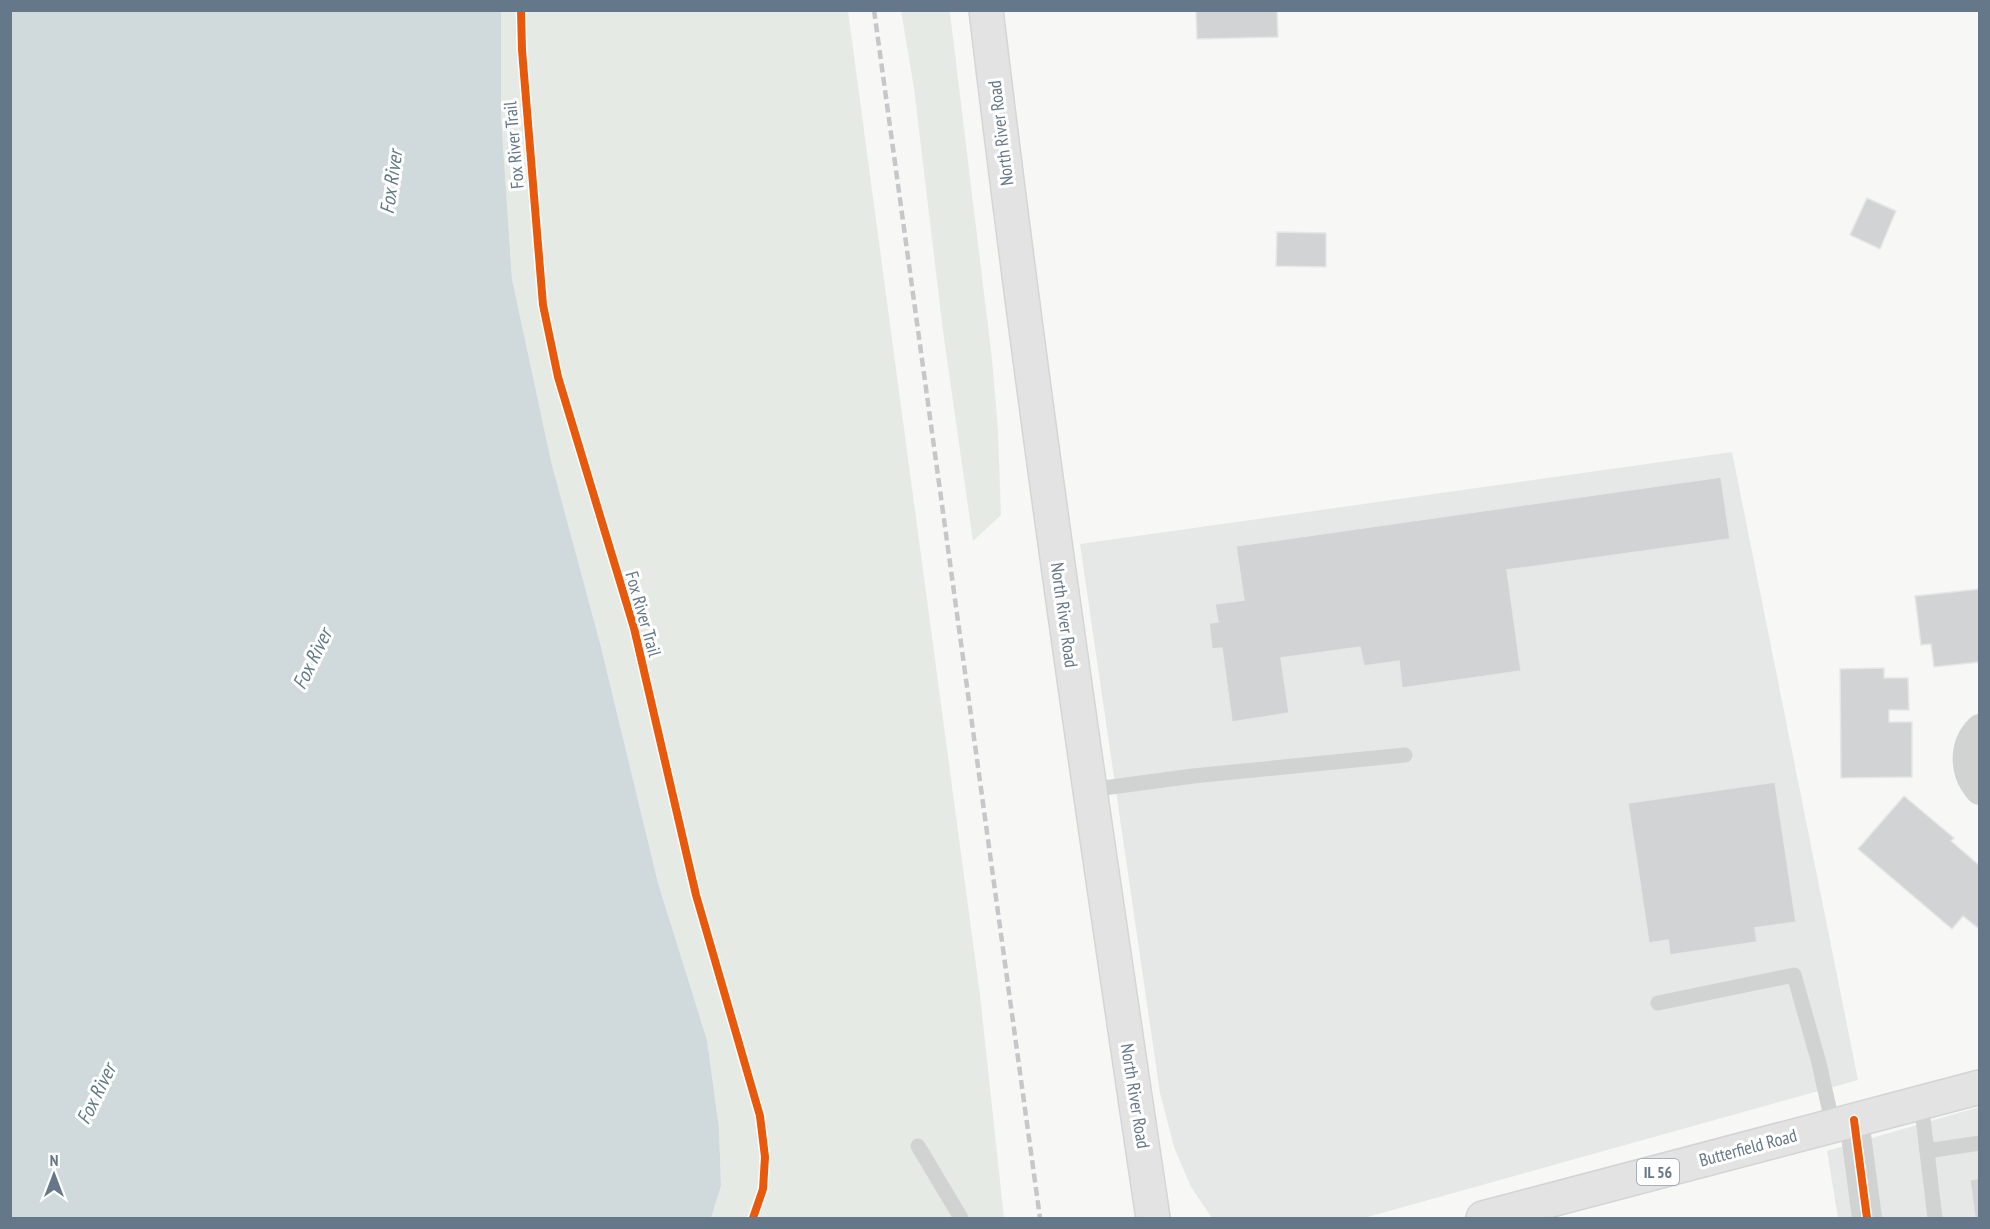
<svg xmlns="http://www.w3.org/2000/svg" width="1990" height="1229" font-family="'PT Sans Narrow',sans-serif">
  <style>
    .built { fill: #e6e7e7 }
    .green { fill: #e6eae4 }
    .water { fill: #d0d9dc }
    .building { fill: #d2d3d4; stroke: #e6e6e6; stroke-width: 1.5 }
    .lines { fill: none; stroke-linecap: round; stroke-linejoin: round }
    .secondary-casing { stroke: #d4d5d5; stroke-width: 36 }
    .primary-casing { stroke: #d2d4d5; stroke-width: 36 }
    .lane { stroke: #d1d2d2; stroke-width: 15 }
    .street { stroke: #d1d2d2; stroke-width: 30 }
    .secondary { stroke: #e3e3e3; stroke-width: 33 }
    .primary { stroke: #e3e3e3; stroke-width: 33 }
    .rail { stroke: #c6c7c9; stroke-width: 4.5; stroke-dasharray: 9 4.5; stroke-linecap: butt }
    .cycleway-casing { stroke: #fff; stroke-width: 11 }
    .cycleway { stroke: #e8590c; stroke-width: 8 }
    .labels { text-anchor: middle; stroke-width: 6; stroke-linejoin: round; paint-order: stroke }
    .shield { fill: #fff; stroke: #92a0ac; stroke-width: 1.5 }
    .shield-label { font-size: 16px; font-weight: bold; fill: #647889 }
    .street-label { font-size: 18px; fill: #647889; stroke: #fff }
    .water-label { font-size: 20px; font-style: italic; fill: #607a84; stroke: #fff }
  </style>
  <rect width="100%" height="100%" fill="#f7f7f6"/>
  <g class="built">
    <path d="M1732,452l126,628 -494,138h-152l-21,-31 -17,-40 -14,-54 -80,-549z"/>
    <path d="M1979,1107v111h-141l-11,-67z"/>
  </g>
  <g class="green">
    <path d="M501,11h347l132,984 24,223h-293l10,-32 -2,-58 -12,-88 -49,-157 -57,-236 -50,-186 -39,-182 -11,-163z"/>
    <path d="M901,11h49v2l42,346 6,72 3,84 -28,26 -30,-210 -29,-243z"/>
  </g>
  <path class="water" d="M10,11h491v105l11,163 39,182 50,186 57,236 49,157 12,88 2,58 -10,32h-700z"/>
  <g class="building">
    <path d="M1196,10h81l1,27 -81,2z"/>
    <path d="M1867,198l29,13 -16,38 -30,-14z"/>
    <path d="M1277,232l49,1v34l-50,-1z"/>
    <path d="M1721,477l9,62 -223,31 14,101 -119,17 -3,-27 -35,5 -4,-19 -79,11 8,55 -57,9 -10,-74 -10,1 -3,-26 9,-1 -3,-18 29,-4 -8,-54z"/>
    <path d="M1980,589v73l-46,5 -3,-23 -10,1 -6,-49z"/>
    <path d="M1884,668v10h24l1,32h-20v12h23v55l-71,1 -1,-109z"/>
    <path d="M1775,782l21,140 -41,6 2,14 -87,13 -2,-15 -19,3 -21,-140z"/>
    <path d="M1904,796l50,42 -3,3 29,25v60l-2,2 -15,-12 -11,13 -94,-80z"/>
    <path d="M1980,1178v40h-5l-5,-38z"/>
  </g>
  <g class="lines">
    <g class="secondary-casing">
      <path id="secondary" d="M986,10c48,404 107,806 167,1208"/>
    </g>
    <g class="primary-casing">
      <path id="primary" d="M1483,1218l497,-131"/>
    </g>
    <g class="lane">
      <path d="M1089,790l104,-14 212,-21"/>
      <path d="M1658,1003l136,-28 25,88 14,63"/>
      <path d="M1921,1102l14,116"/>
      <path d="M918,1146l43,72"/>
      <path d="M1927,1151l53,-8"/>
    </g>
    <g class="street">
      <path d="M1980,729c-17,17 -16,43 0,61"/>
      <path d="M1854,1120l13,98"/>
    </g>
    <use href="#secondary" class="secondary"/>
    <use href="#primary" class="primary"/>
    <path class="rail" d="M874,10l166,1208"/>
    <g class="cycleway-casing">
      <g id="cycleway">
        <path d="M521,10l1,40 21,255 15,72 76,251 62,267 64,221 5,41 -2,32 -10,29"/>
        <path d="M1854,1120l13,98"/>
      </g>
    </g>
    <use href="#cycleway" class="cycleway"/>
  </g>
  <g class="labels">
    <rect class="shield" x="1637" y="1159" width="42" height="26" rx="4.5"/>
    <g class="shield-label">
      <text x="1658" y="1178">IL 56</text>
    </g>
    <g class="street-label">
      <text transform="translate(1001 133) rotate(-97)" y="6">North River Road</text>
      <text transform="translate(514 145) rotate(-95)" y="6">Fox River Trail</text>
      <text transform="translate(643 614) rotate(74)" y="6">Fox River Trail</text>
      <text transform="translate(1064 615) rotate(82)" y="6">North River Road</text>
      <text transform="translate(1135 1096) rotate(81)" y="6">North River Road</text>
      <text transform="translate(1748 1148) rotate(-15)" y="6">Butterfield Road</text>
    </g>
    <g class="water-label">
      <text transform="translate(391 182) rotate(-82)" y="7">Fox River</text>
      <text transform="translate(312 659) rotate(-64)" y="7">Fox River</text>
      <text transform="translate(96 1094) rotate(-64)" y="7">Fox River</text>
    </g>
  </g>
  <rect width="1990" height="1229" fill="none" stroke="#647889" stroke-width="24"/>
  <g transform="translate(54 1175)" stroke="#ffffff" stroke-width="4.5" paint-order="stroke">
  <path d="M0-4.5L10 22L0 15L-10 22Z" fill="#647889"/>
  <text y="-9" font-size="16" font-weight="bold" text-anchor="middle" fill="#647889">N</text>
  </g>
</svg>
